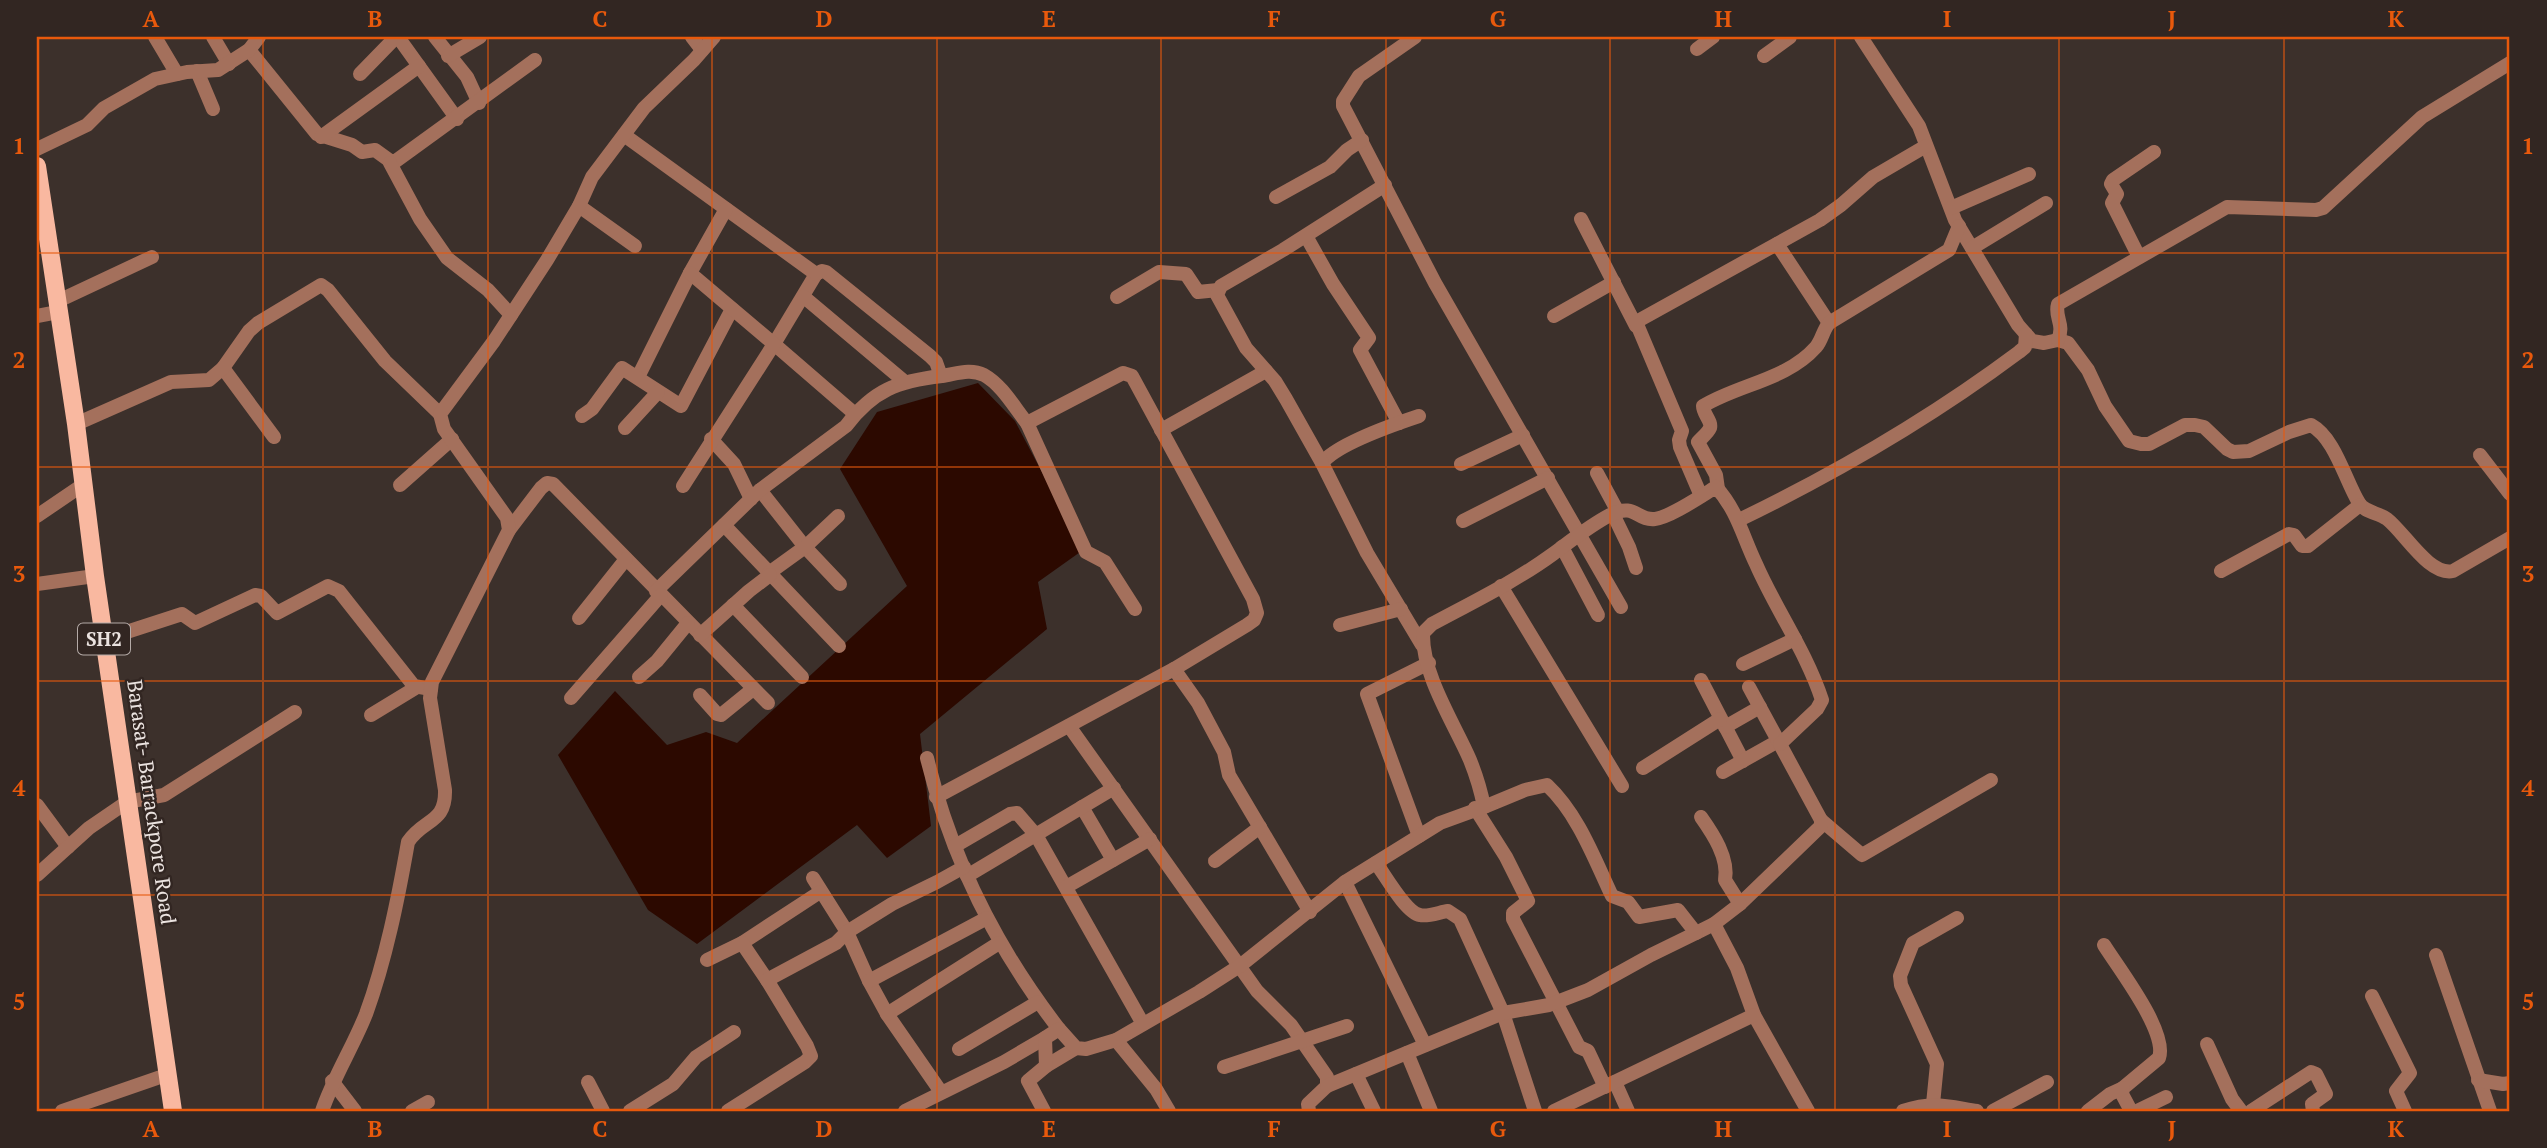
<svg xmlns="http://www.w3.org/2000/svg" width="2547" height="1148" font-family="'PT Serif',serif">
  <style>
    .water { fill: #2c0900 }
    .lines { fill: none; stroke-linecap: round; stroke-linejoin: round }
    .minor { stroke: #a4705c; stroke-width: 14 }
    .major { stroke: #f9b8a0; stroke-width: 18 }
    .grid { fill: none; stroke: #e8590c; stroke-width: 2; stroke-opacity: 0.55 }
    .labels { text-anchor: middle; stroke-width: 5; stroke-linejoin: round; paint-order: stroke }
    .shield { fill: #322622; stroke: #b4aaa7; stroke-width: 2 }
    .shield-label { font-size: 19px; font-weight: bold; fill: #ebe3e0 }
    .street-label { font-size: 21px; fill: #ebe3e0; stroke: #322622 }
    .neatline { fill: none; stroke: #e8590c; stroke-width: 2.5 }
    .grid-label { font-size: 23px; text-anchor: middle; font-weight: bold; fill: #e8590c }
  </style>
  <rect width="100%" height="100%" fill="#3c302b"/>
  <path class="water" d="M978,383l37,38 68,129 -45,32 9,47 -127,105 11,92 -44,32 -30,-33 -160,119 -49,-34 -90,-155 57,-64 52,54 39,-13 31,11 170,-157 -67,-117 37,-57z"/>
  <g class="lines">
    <g class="minor">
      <path d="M155,37l22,37"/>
      <path d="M213,37l16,27"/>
      <path d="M398,37l59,82"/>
      <path d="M435,37l32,40 12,26"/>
      <path d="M692,37l10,13"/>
      <path d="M1415,37l-56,39 -16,25v5l92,177 186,324"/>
      <path d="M1861,37l58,89 36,94 63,105 14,16 12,2 14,-3 10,3 20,27 17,36 24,35 12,3h8l36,-19h10l9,2 23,22 6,3 16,-1 40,-19 22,-7c24,13 34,55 48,78 5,9 20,10 28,16 18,14 42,57 66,52l57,-33"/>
      <path d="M1697,49l16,-12"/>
      <path d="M249,50l68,84 35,11 10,7 13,-2 18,13 142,-103"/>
      <path d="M448,56l32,-19"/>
      <path d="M1764,56l26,-19"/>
      <path d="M197,71l16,38"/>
      <path d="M360,74l36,-37"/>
      <path d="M624,135l192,139 -42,70 81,70"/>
      <path d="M321,137l98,-71"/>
      <path d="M37,149l50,-24 17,-17 51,-29 32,-7 31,-2 31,-20 10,-13"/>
      <path d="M390,163l30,56 27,39 41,32 23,25"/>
      <path d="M1276,197l54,-30 17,-17 15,-10"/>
      <path d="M579,206l56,40"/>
      <path d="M1951,208l78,-34"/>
      <path d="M1581,219l55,107"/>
      <path d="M1306,236l27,48 36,54 -9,12 39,73"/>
      <path d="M1777,244l52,79"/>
      <path d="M1972,248l74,-45"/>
      <path d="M2139,257l-27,-54 5,-9 -6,-10 2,-4 41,-28"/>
      <path d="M816,274l6,-3 4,1 104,84 6,6 5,14"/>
      <path d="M804,297l101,85"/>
      <path d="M1117,297l42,-25 27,2 12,18 20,-2"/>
      <path d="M56,302l96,-45"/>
      <path d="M37,316l21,-4"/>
      <path d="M1554,316l60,-34"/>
      <path d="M2058,340c7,-16 -4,-23 0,-36l169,-97 89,3 7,-2 99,-91 88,-54"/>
      <path d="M223,368l51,69"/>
      <path d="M638,377l52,-104 36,-64"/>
      <path d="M582,416l10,-7 30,-41 59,38 51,-97"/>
      <path d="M1419,416c-24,8 -82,28 -97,47l45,90 55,92"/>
      <path d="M76,424l95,-42 38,-2 14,-12 26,-37 9,-8 63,-38 7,5 57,71 55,53"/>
      <path d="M625,428l33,-36"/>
      <path d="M1161,430l105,-59"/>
      <path d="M711,439l23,25 17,35"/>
      <path d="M2480,455l30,39"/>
      <path d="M1322,463l-36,-64 -11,-18 -29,-33 -29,-53 4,-9 62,-36 102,-65"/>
      <path d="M1461,464l62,-29"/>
      <path d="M1597,473l21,39"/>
      <path d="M400,485l52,-46"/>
      <path d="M683,486l91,-142 -84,-71"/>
      <path d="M1718,489l-2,-14 -18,-33c3,-4 10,-9 12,-14 2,-7 -7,-14 -7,-22 36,-22 84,-26 113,-59 6,-7 7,-17 13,-24l120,-73 10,-24"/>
      <path d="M760,490l45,57 35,37"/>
      <path d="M1701,496l-21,-49 -1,-7 3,-9 -46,-109 184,-102 21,-15 32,-28 53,-31"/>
      <path d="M1613,514l16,33 7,21"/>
      <path d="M37,516l47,-32"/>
      <path d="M1739,520c97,-47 193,-103 280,-168l6,-5 1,-13"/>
      <path d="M1463,521l85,-43"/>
      <path d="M724,525l115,121"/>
      <path d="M509,530l32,-42 6,-5 6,1 215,219"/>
      <path d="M1562,547l36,68"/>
      <path d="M2221,571l68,-37 5,1 8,11h6l52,-41"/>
      <path d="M769,573l36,-26 33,-31"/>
      <path d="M37,584l58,-8"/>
      <path d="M1501,586l121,200"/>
      <path d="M656,591l104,-101 86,-64c27,-36 52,-45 96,-50 14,-2 28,-8 42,-1 18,10 30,32 43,48"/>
      <path d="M733,605l69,72"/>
      <path d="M579,618l47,-59"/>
      <path d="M1340,625l61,-16"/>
      <path d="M700,635l49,-44 21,-16"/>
      <path d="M105,639l77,-25 13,9 60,-28 6,1 16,17 51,-27 11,5 75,95 17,3"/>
      <path d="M1743,664l52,-25"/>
      <path d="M1174,669l24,34 26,49 5,23 81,137"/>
      <path d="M639,677l18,-16 31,-38"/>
      <path d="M1701,680l42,81"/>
      <path d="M700,695l17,19 4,1 32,-26"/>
      <path d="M571,698l90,-103"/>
      <path d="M371,715l46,-28"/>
      <path d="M1069,726l188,265 34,34 36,52v9l-19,18 1,7"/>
      <path d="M1725,727l35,-20"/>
      <path d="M927,758c24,99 70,191 132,271"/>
      <path d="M1643,768l77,-49"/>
      <path d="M1723,772l55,-31"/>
      <path d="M936,797l238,-128 73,-44 7,-5 3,-7 -4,-14 -121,-223 -9,-3 -96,50 59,129 19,10 30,47"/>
      <path d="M37,805l31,42"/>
      <path d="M1082,807l31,53"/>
      <path d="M1475,808l31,49 22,44 -15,12v6l66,128 9,4 17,36"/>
      <path d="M1821,820l41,35 129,-75"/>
      <path d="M1419,836l-52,-142 62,-31"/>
      <path d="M955,846l55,-32 7,-1 19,22 107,189"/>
      <path d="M1215,861l45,-34"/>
      <path d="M1376,863c9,12 30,50 44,52 8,2 20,-3 28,-4l12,8 43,94 32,98"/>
      <path d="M37,875l52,-47 38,-26 37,-7 131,-83"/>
      <path d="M967,876l147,-88"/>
      <path d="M813,878l34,54 22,49 18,33 54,78"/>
      <path d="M1345,882l80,163"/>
      <path d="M1066,887l84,-48"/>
      <path d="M1740,904l81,-78v-6l-72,-133"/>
      <path d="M1714,924l23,44 17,47 54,96"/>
      <path d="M1696,933l18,-9 26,-20 -15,-24c4,-22 -12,-46 -24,-63"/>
      <path d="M742,943l78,-51"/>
      <path d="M2104,945c15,24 64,87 55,113l-36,30 -1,6 9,17"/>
      <path d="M2436,955l54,156"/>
      <path d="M707,960l35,-17 25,37"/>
      <path d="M869,981l118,-63"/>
      <path d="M2372,996l38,77 -14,18 9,20"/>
      <path d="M887,1014l112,-71"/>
      <path d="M1116,1040l40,49 13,22"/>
      <path d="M2207,1044l25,55 9,12"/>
      <path d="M959,1049l79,-47"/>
      <path d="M1407,1053l24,58"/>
      <path d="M1046,1066l30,-18"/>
      <path d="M1224,1067l123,-41"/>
      <path d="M1356,1074l18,37"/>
      <path d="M2478,1080l25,4 7,-1"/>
      <path d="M332,1081l23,30"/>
      <path d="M588,1082l15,29"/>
      <path d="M1615,1082l13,29"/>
      <path d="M1327,1086l176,-73 46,-8 39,-15 63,-35 45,-22 -18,-23 -39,7 -11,-15 -16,-6c-18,-38 -34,-82 -65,-111l-22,5 -41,17"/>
      <path d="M1933,1104l4,-40 -36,-79 -1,-9 13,-33 44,-25"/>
      <path d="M62,1111l107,-37"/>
      <path d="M322,1111c12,-35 31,-64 44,-97 20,-55 32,-115 42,-172 16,-24 38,-18 37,-52l-15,-92 2,-16 77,-152 -2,-12 -63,-89 -4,-15 54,-73 53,-81 32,-54 13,-29 52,-69 50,-48 20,-23"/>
      <path d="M412,1111l16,-9"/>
      <path d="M630,1111l43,-27 23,-27 38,-25"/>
      <path d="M728,1111l77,-49 6,-6 -4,-10 -40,-66 69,-37 11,-11 45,-28 45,-22 27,-15"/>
      <path d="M905,1111l99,-49 41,-24"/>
      <path d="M1044,1111l-16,-30 18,-15 -1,-28 14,-9 17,19 10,1 30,-9 83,-48 42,-27 104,-83 95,-59 44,-16c-3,-16 -8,-32 -14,-47 -16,-37 -48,-85 -47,-127l9,-9c41,-22 84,-43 121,-70 19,-14 36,-28 57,-39 26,-13 26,6 45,4 16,-2 46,-23 61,-32 21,23 27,50 40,77 20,46 50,87 66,136l-5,9 -37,35"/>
      <path d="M1554,1111l200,-96"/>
      <path d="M1903,1111c30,-10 43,-5 74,0"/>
      <path d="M1993,1111l54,-29"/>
      <path d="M2088,1111l22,-17 13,-6"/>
      <path d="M2137,1111l29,-14"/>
      <path d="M2251,1111l60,-39 5,2 10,20 -14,10 1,7"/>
    </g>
    <path class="major" d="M37,166l39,258 19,152 78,535"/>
  </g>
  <path class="grid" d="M263,37v1074M488,37v1074M712,37v1074M937,37v1074M1161,37v1074M1386,37v1074M1610,37v1074M1835,37v1074M2059,37v1074M2284,37v1074M37,253h2473M37,467h2473M37,681h2473M37,895h2473"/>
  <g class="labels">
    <rect class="shield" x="78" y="623.5" width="52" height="31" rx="5"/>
    <g class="shield-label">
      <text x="104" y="646">SH2</text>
    </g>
    <g class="street-label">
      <text transform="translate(151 802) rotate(82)" y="7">Barasat- Barrackpore Road</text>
    </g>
  </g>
  <rect width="2547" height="1148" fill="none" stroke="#322622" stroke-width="77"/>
  <rect x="38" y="38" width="2470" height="1072" class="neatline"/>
  <g class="grid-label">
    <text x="151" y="27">A</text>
    <text x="375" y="27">B</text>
    <text x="600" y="27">C</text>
    <text x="824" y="27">D</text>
    <text x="1049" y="27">E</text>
    <text x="1274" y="27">F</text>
    <text x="1498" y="27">G</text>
    <text x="1723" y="27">H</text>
    <text x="1947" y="27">I</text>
    <text x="2172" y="27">J</text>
    <text x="2396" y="27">K</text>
    <text x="19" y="154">1</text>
    <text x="2528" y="154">1</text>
    <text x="19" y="368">2</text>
    <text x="2528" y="368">2</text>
    <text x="19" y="582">3</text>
    <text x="2528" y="582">3</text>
    <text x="19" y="796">4</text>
    <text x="2528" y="796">4</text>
    <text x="19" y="1010">5</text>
    <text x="2528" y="1010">5</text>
    <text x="151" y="1137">A</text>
    <text x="375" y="1137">B</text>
    <text x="600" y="1137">C</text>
    <text x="824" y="1137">D</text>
    <text x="1049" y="1137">E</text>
    <text x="1274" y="1137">F</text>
    <text x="1498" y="1137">G</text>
    <text x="1723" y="1137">H</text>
    <text x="1947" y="1137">I</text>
    <text x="2172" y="1137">J</text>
    <text x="2396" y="1137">K</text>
  </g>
</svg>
